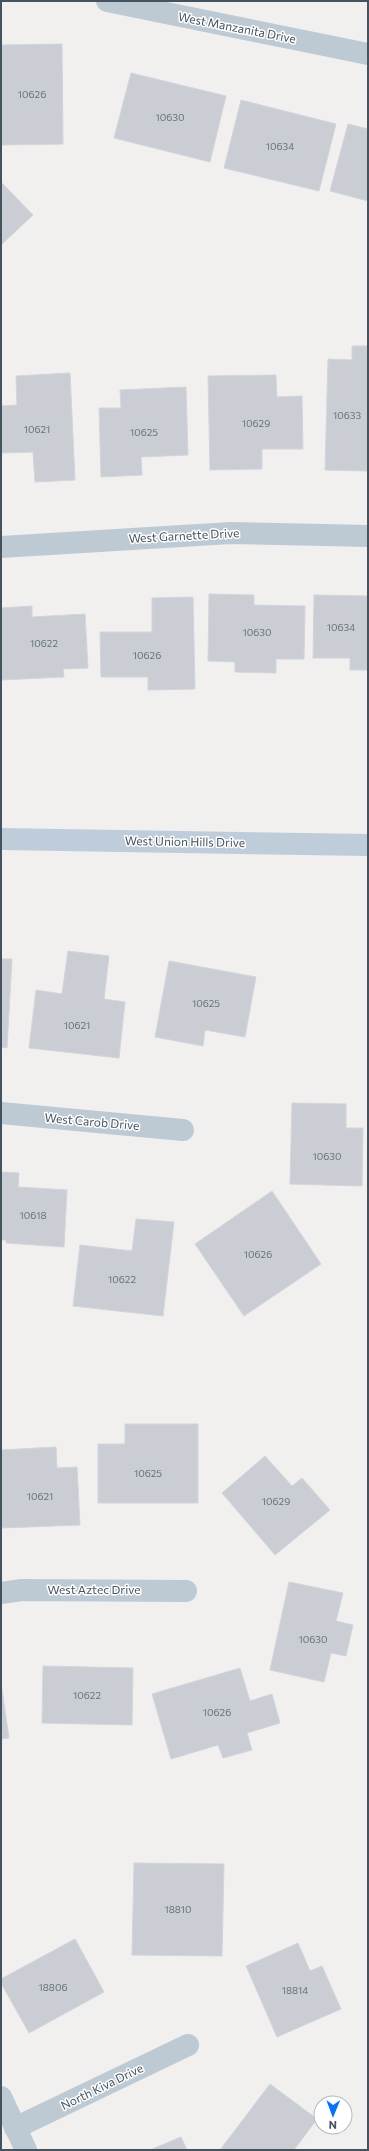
<svg xmlns="http://www.w3.org/2000/svg" width="369" height="2151" font-family="Commissioner,sans-serif">
  <style>
    .building { fill: #caced4; stroke: #d2d5db }
    .lines { fill: none; stroke-linecap: round; stroke-linejoin: round }
    .street { stroke: #becad3; stroke-width: 22 }
    .secondary { stroke: #bfcdda; stroke-width: 22 }
    .labels { text-anchor: middle; stroke-width: 3; stroke-linejoin: round; paint-order: stroke }
    .number-label { font-size: 10px; fill: #66727c }
    .street-label { font-size: 12px; fill: #45535f; stroke: #fff }
  </style>
  <rect width="100%" height="100%" fill="#f2efef"/>
  <g class="building">
    <path d="M62,44l1,100 -62,1v-100z"/>
    <path d="M131,73l95,23 -16,66 -96,-24z"/>
    <path d="M241,100l95,24 -17,67 -95,-23z"/>
    <path d="M348,124l20,5v72l-38,-10z"/>
    <path d="M1,182l32,33 -32,30z"/>
    <path d="M352,346h16v125l-43,-1 3,-111 24,1z"/>
    <path d="M70,373l5,107 -40,2 -2,-30 -32,1v-47l16,-1 -1,-29z"/>
    <path d="M276,375l1,22 25,-1 1,53h-41v20l-52,1 -2,-94z"/>
    <path d="M186,387l2,68 -47,2 1,18 -41,2 -2,-69h22l-1,-18z"/>
    <path d="M209,594l45,1v10l51,1 -1,53h-28v14l-41,-1v-10l-27,-1z"/>
    <path d="M314,595l54,1v74h-18v-12h-37z"/>
    <path d="M193,597l2,92 -47,1v-13h-47l-1,-45h52v-34z"/>
    <path d="M32,606v11l53,-3 3,54 -25,1 1,8 -63,3v-72z"/>
    <path d="M68,951l41,5 -5,43 21,3 -6,56 -90,-10 7,-58 26,4z"/>
    <path d="M1,959h11l-5,89 -6,-1z"/>
    <path d="M169,961l87,16 -11,60 -40,-7 -2,16 -48,-9z"/>
    <path d="M292,1103l54,1v24h17l-1,58 -72,-2z"/>
    <path d="M1,1172l18,1 -1,14 49,3 -3,57 -58,-4v-3h-5z"/>
    <path d="M272,1191l49,73 -77,52 -49,-72z"/>
    <path d="M136,1219l38,3 -11,94 -90,-10 7,-61 52,6z"/>
    <path d="M125,1424h73v79h-100v-59h27z"/>
    <path d="M56,1447l1,21 20,-1 3,58 -79,3v-78z"/>
    <path d="M265,1456l27,30 10,-8 28,32 -55,45 -53,-62z"/>
    <path d="M289,1582l54,11 -7,28 17,4 -7,31 -15,-3 -7,29 -54,-12z"/>
    <path d="M43,1666l90,2 -1,57 -90,-2z"/>
    <path d="M240,1668l10,33 22,-7 8,29 -33,10 5,17 -29,8 -5,-13 -47,14 -19,-65z"/>
    <path d="M1,1683l8,55 -8,1z"/>
    <path d="M134,1863l90,1 -2,92 -90,-1z"/>
    <path d="M75,1939l29,53 -75,41 -28,-50v-4z"/>
    <path d="M298,1943l12,28 12,-5 19,43 -64,28 -31,-71z"/>
    <path d="M270,2084l47,35 -23,31h-74z"/>
    <path d="M181,2137l6,13h-37z"/>
  </g>
  <g class="lines">
    <g class="street">
      <path d="M107,1l261,53"/>
      <path d="M1,547l230,-14 137,3"/>
      <path d="M1,1113l182,17"/>
      <path d="M1,1593l21,-3 164,1"/>
      <path d="M1,2097l25,53"/>
      <path d="M15,2128l173,-83"/>
    </g>
    <path class="secondary" d="M1,839l367,6"/>
  </g>
  <g class="labels">
    <g class="number-label">
      <text x="32" y="98">10626</text>
      <text x="170" y="121">10630</text>
      <text x="280" y="150">10634</text>
      <text x="347" y="419">10633</text>
      <text x="256" y="427">10629</text>
      <text x="37" y="433">10621</text>
      <text x="144" y="436">10625</text>
      <text x="341" y="631">10634</text>
      <text x="257" y="636">10630</text>
      <text x="44" y="647">10622</text>
      <text x="147" y="659">10626</text>
      <text x="206" y="1007">10625</text>
      <text x="77" y="1029">10621</text>
      <text x="327" y="1160">10630</text>
      <text x="33" y="1219">10618</text>
      <text x="258" y="1258">10626</text>
      <text x="122" y="1283">10622</text>
      <text x="148" y="1477">10625</text>
      <text x="40" y="1500">10621</text>
      <text x="276" y="1505">10629</text>
      <text x="313" y="1643">10630</text>
      <text x="87" y="1699">10622</text>
      <text x="217" y="1716">10626</text>
      <text x="178" y="1913">18810</text>
      <text x="53" y="1991">18806</text>
      <text x="295" y="1994">18814</text>
    </g>
    <g class="street-label">
      <text transform="translate(237 28) rotate(11)" y="4">West Manzanita Drive</text>
      <text transform="translate(184 536) rotate(-3)" y="4">West Garnette Drive</text>
      <text transform="translate(185 842) rotate(1)" y="4">West Union Hills Drive</text>
      <text transform="translate(92 1122) rotate(5)" y="4">West Carob Drive</text>
      <text x="94" y="1594">West Aztec Drive</text>
      <text transform="translate(102 2087) rotate(-26)" y="4">North Kiva Drive</text>
    </g>
  </g>
  <rect width="369" height="2151" fill="none" stroke="#45535f" stroke-width="4"/>
  <g transform="translate(333 2115) rotate(181)"><circle r="19" fill="#ffffff" stroke="#b5babf"/>
  <path d="M0-3L7 15L0 10L-7 15Z" fill="#0575f6"/>
  <text y="-6" font-size="11" font-weight="bold" text-anchor="middle" fill="#45535f">N</text>
  </g>
</svg>
